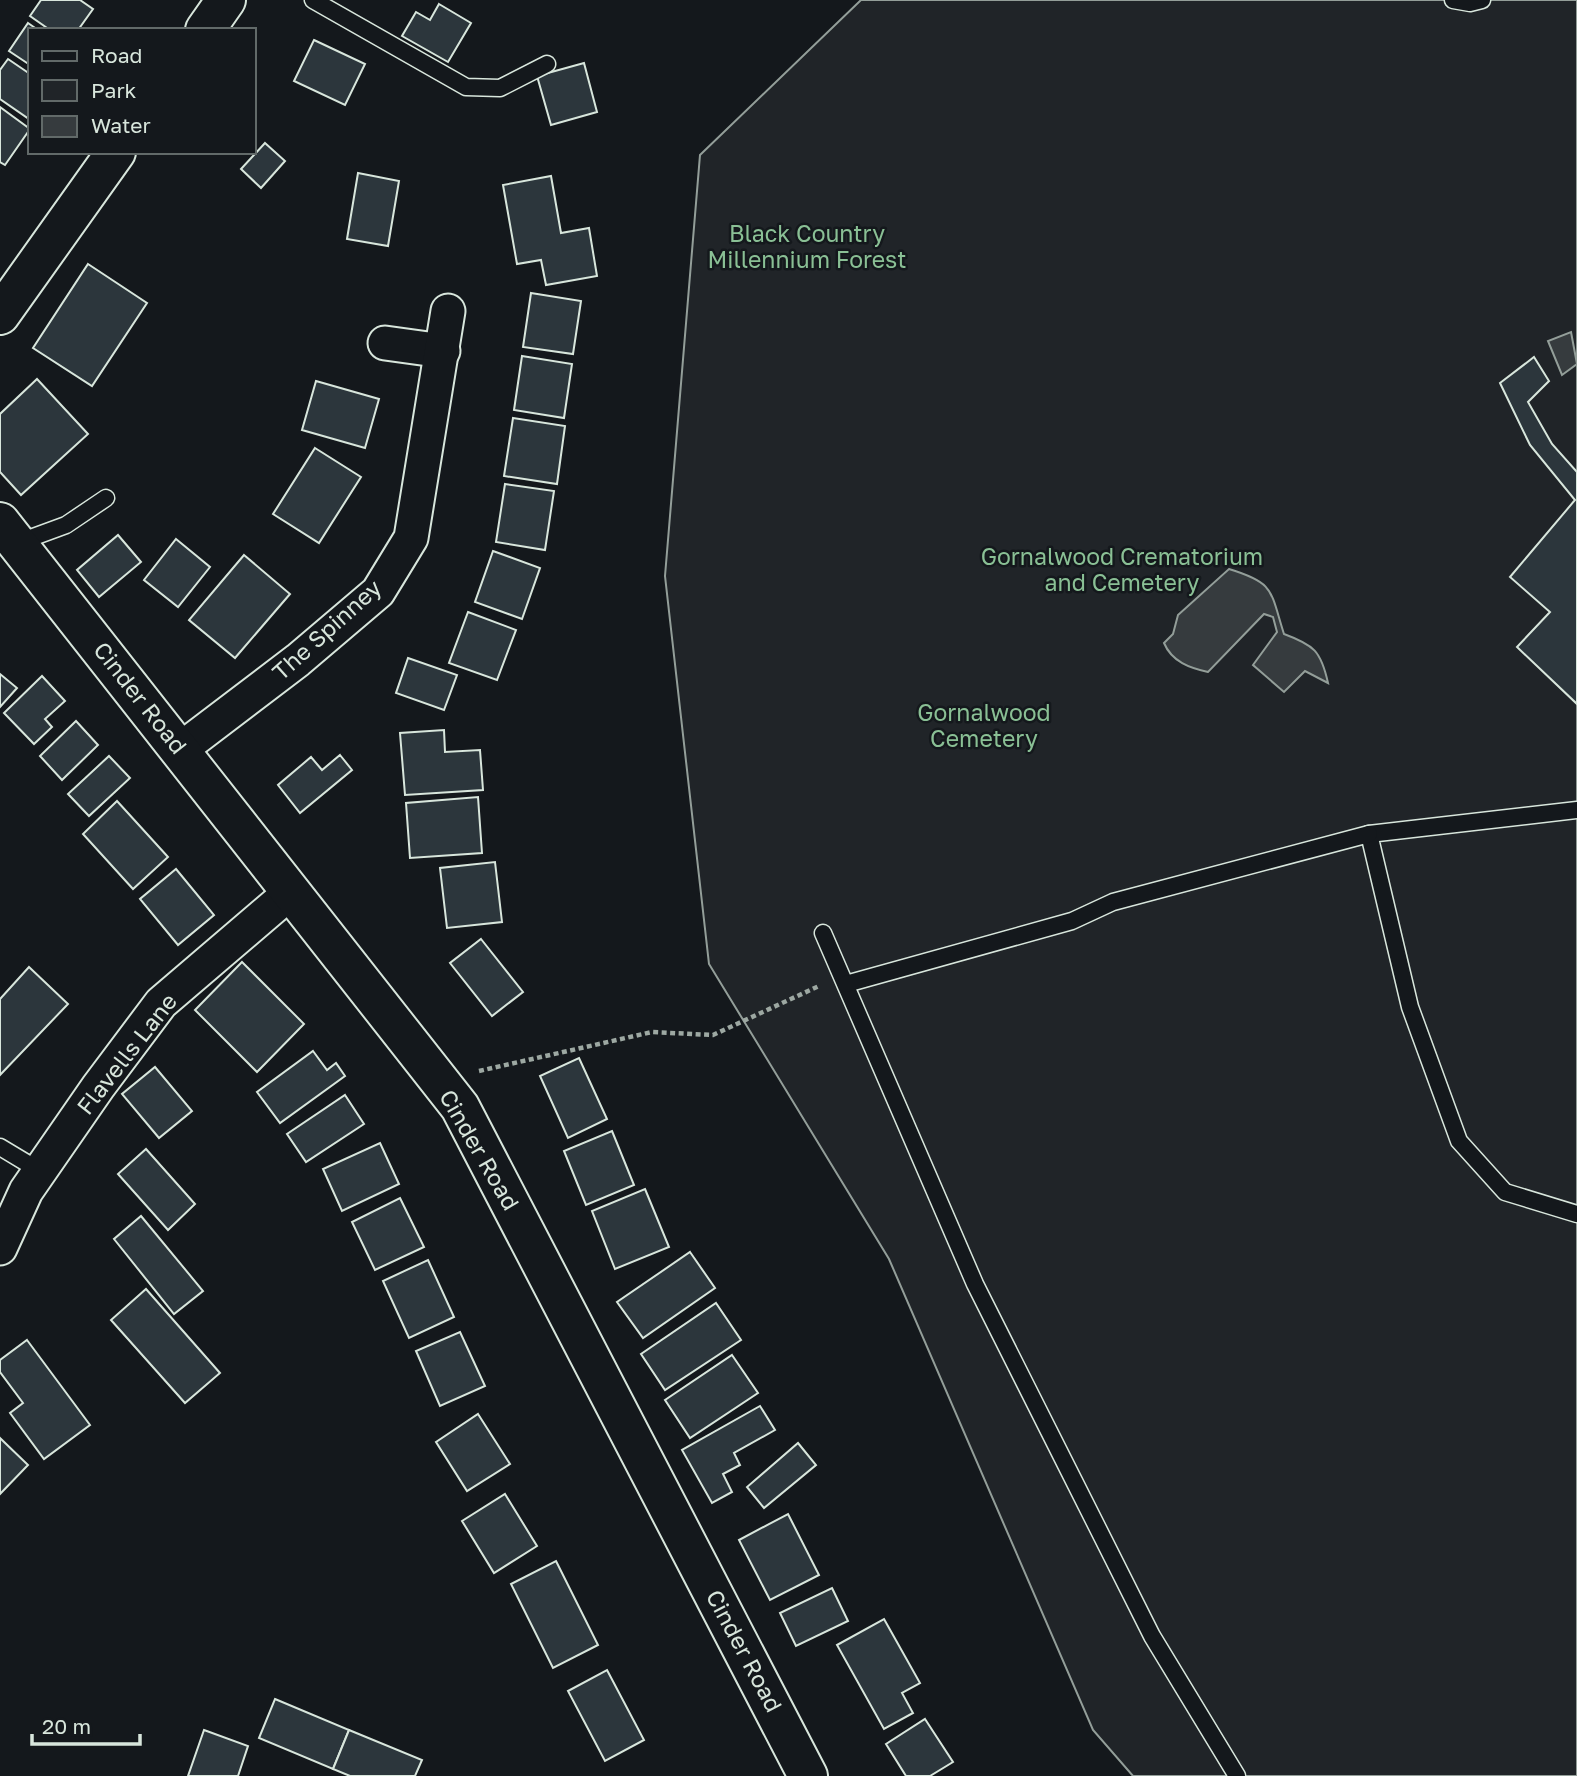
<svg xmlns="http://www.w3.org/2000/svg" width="1577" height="1776" font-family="'Golos Text',sans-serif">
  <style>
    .green { fill: #202428; stroke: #939e99; stroke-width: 2 }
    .water { fill: #363b3e; stroke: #939e99; stroke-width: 2 }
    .building { fill: #2c363c; stroke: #d8e6dc; stroke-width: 2 }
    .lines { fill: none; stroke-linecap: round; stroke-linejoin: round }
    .lane-casing { stroke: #d8e6dc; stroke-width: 19 }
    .street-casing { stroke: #d8e6dc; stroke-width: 37 }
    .secondary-casing { stroke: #d8e6dc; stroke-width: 42 }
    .path { stroke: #9da8a2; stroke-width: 4.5; stroke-dasharray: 5 3.5; stroke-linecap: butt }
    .lane { stroke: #14181c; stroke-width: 16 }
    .street { stroke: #14181c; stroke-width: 33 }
    .secondary { stroke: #14181c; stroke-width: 38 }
    .labels { text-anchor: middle; stroke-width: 5; stroke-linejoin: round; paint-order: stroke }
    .park-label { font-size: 23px; fill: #8ac095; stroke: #14181c }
    .street-label { font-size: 23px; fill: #d8e6dc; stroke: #14181c }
  </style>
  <rect width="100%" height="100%" fill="#14181c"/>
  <path class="green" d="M861,0h716v1776h-444l-40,-46 -204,-471 -180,-295 -44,-388 35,-421z"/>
  <g class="water">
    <path d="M1571,332l6,32 -15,11 -14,-34z"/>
    <path d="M1229,569c46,14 41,21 55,65 30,11 37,17 44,49l-23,-12 -21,21 -31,-27 24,-33 -4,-15 -9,-3 -56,58c-18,-4 -36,-10 -44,-29l9,-9 5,-19z"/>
  </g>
  <g class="building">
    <path d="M41,0h39l13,9 -15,21h-28l-20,-14z"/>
    <path d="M439,4l32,19 -23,39 -46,-26 14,-24 14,8z"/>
    <path d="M28,23l10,7h-8v35l-21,-14z"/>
    <path d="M314,40l51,24 -20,41 -51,-24z"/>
    <path d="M8,59l22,15 -1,45 -29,-20v-29z"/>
    <path d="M584,63l13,49 -46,13 -14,-49z"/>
    <path d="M0,107l30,22 -25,36 -5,-3z"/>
    <path d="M265,143l20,18 -24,27 -20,-19z"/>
    <path d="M358,173l41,8 -11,65 -41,-7z"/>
    <path d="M551,176l10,57 28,-5 8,48 -51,9 -5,-25 -24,4 -14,-79z"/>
    <path d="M88,264l59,39 -55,83 -59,-38z"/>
    <path d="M531,293l50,8 -8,53 -50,-7z"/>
    <path d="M522,356l50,8 -8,54 -50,-8z"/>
    <path d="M1534,357l15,24 -21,21 24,42 25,28v232l-60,-57 33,-35 -40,-35 65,-77 -45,-55 -30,-62z"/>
    <path d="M37,379l51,55 -67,61 -21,-23v-58z"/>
    <path d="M316,381l63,18 -14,49 -63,-18z"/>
    <path d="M513,418l52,8 -8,58 -53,-8z"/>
    <path d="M315,448l46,29 -42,66 -46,-29z"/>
    <path d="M505,484l49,7 -9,59 -49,-8z"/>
    <path d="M118,535l23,27 -42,35 -22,-27z"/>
    <path d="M176,539l34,28 -32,40 -34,-27z"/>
    <path d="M493,551l47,17 -18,51 -47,-17z"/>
    <path d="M244,555l46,39 -55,64 -46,-38z"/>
    <path d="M468,612l48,18 -19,50 -48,-17z"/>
    <path d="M408,658l49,17 -13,35 -48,-17z"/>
    <path d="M0,674l17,14 -17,19z"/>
    <path d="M42,676l23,25 -20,18 7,8 -18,17 -30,-31z"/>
    <path d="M76,721l22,24 -36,35 -22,-24z"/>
    <path d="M444,730l1,22 35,-2 3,40 -78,5 -5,-62z"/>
    <path d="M340,755l12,15 -52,43 -22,-28 33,-28 11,13z"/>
    <path d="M109,756l21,22 -41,38 -21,-22z"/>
    <path d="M478,797l4,56 -72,5 -4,-55z"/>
    <path d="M117,801l51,56 -35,32 -50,-55z"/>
    <path d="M495,862l7,60 -55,6 -7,-60z"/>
    <path d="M176,869l38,46 -36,30 -38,-46z"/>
    <path d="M481,939l42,53 -31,24 -42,-53z"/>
    <path d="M242,962l62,62 -47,48 -62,-62z"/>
    <path d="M29,967l39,37 -68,71v-76z"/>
    <path d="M313,1051l14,19 9,-7 9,13 -65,47 -23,-31z"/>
    <path d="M579,1058l28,61 -39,19 -28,-62z"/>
    <path d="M155,1067l37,44 -33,27 -37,-44z"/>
    <path d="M345,1095l19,29 -58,38 -19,-28z"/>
    <path d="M612,1131l22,54 -48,20 -22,-54z"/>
    <path d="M380,1143l19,41 -57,27 -19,-42z"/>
    <path d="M146,1149l49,55 -27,26 -50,-56z"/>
    <path d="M645,1189l24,58 -54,22 -23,-58z"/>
    <path d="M400,1198l24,49 -49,23 -23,-48z"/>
    <path d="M141,1216l62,75 -29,23 -60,-75z"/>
    <path d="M690,1252l25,36 -72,50 -26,-36z"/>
    <path d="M428,1260l26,57 -45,21 -26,-57z"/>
    <path d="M146,1289l74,84 -35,30 -74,-83z"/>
    <path d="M716,1303l25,37 -76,50 -24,-36z"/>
    <path d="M460,1332l25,54 -45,20 -24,-55z"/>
    <path d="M27,1340l63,85 -46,34 -34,-46 13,-10 -23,-31v-12z"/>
    <path d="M732,1355l26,38 -68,45 -25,-38z"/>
    <path d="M760,1406l15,24 -41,23 6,12 -17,9 9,18 -20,11 -30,-53z"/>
    <path d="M478,1414l32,50 -43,27 -31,-49z"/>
    <path d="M0,1438l28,27 -28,29z"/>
    <path d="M798,1443l18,22 -52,43 -17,-21z"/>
    <path d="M505,1494l32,52 -43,27 -32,-52z"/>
    <path d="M788,1514l31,61 -49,25 -31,-60z"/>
    <path d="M556,1561l42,84 -45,23 -42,-84z"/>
    <path d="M832,1588l16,33 -52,25 -16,-33z"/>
    <path d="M884,1619l36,64 -18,10 11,20 -29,16 -47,-84z"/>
    <path d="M607,1670l37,70 -39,21 -37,-70z"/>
    <path d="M275,1699l74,31 -16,39 -74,-31z"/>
    <path d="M925,1719l28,43 -23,14h-24l-20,-32z"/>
    <path d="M204,1730l44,16 -10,30h-50z"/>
    <path d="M349,1730l73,30 -7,16h-65l-17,-7z"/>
  </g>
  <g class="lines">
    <g class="lane-casing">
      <g id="lane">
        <path d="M313,0l153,87 34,1 47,-24"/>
        <path d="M1453,0l17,3 12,-3"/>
        <path d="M17,543l49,-18 40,-27"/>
        <path d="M1577,810l-208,24 41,173 49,134 46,51 72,22"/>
        <path d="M823,933l152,351 177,352 85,140"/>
        <path d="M846,984l226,-63 41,-19 256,-68"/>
        <path d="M0,1147l40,24"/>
      </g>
    </g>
    <g class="street-casing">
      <g id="street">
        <path d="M385,343l58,8"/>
        <path d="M181,749l117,-89 80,-68 33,-54 37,-227"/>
        <path d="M0,1248l26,-57 72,-104 63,-84 131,-112"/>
      </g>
    </g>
    <g class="secondary-casing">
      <g id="secondary">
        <path d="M205,30l21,-30"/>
        <path d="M0,315l116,-163"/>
        <path d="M0,522l460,585 348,669"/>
      </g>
    </g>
    <path class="path" d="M479,1071l173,-39 61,3 106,-49"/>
    <use href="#lane" class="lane"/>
    <use href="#street" class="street"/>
    <use href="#secondary" class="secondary"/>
  </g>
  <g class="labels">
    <g class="park-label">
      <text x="807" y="242">Black Country<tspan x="807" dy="26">Millennium Forest</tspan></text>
      <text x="1122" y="565">Gornalwood Crematorium<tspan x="1122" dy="26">and Cemetery</tspan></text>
      <text x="984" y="721">Gornalwood<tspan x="984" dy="26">Cemetery</tspan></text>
    </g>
    <g class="street-label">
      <text transform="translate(327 630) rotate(-42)" y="8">The Spinney</text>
      <text transform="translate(140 698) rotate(52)" y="8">Cinder Road</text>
      <text transform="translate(127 1054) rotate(-52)" y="8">Flavells Lane</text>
      <text transform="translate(479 1150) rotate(60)" y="8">Cinder Road</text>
      <text transform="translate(744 1651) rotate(62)" y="8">Cinder Road</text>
    </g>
  </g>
  <rect x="28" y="28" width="228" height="126" fill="#14181c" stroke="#626a69" stroke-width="2"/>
  <rect x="42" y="51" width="35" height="10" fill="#14181c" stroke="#626a69" stroke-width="2"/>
  <text x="91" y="63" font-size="21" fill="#d8e6dc">Road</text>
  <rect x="42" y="80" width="35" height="21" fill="#202428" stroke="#626a69" stroke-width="2"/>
  <text x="91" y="98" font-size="21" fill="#d8e6dc">Park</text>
  <rect x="42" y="116" width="35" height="21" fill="#363b3e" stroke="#626a69" stroke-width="2"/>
  <text x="91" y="133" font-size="21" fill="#d8e6dc">Water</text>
  <path d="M32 1734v10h108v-10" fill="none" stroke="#d8e6dc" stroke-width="3.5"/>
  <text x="42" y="1734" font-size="21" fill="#d8e6dc" stroke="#14181c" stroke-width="5" paint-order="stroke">20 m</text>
</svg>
